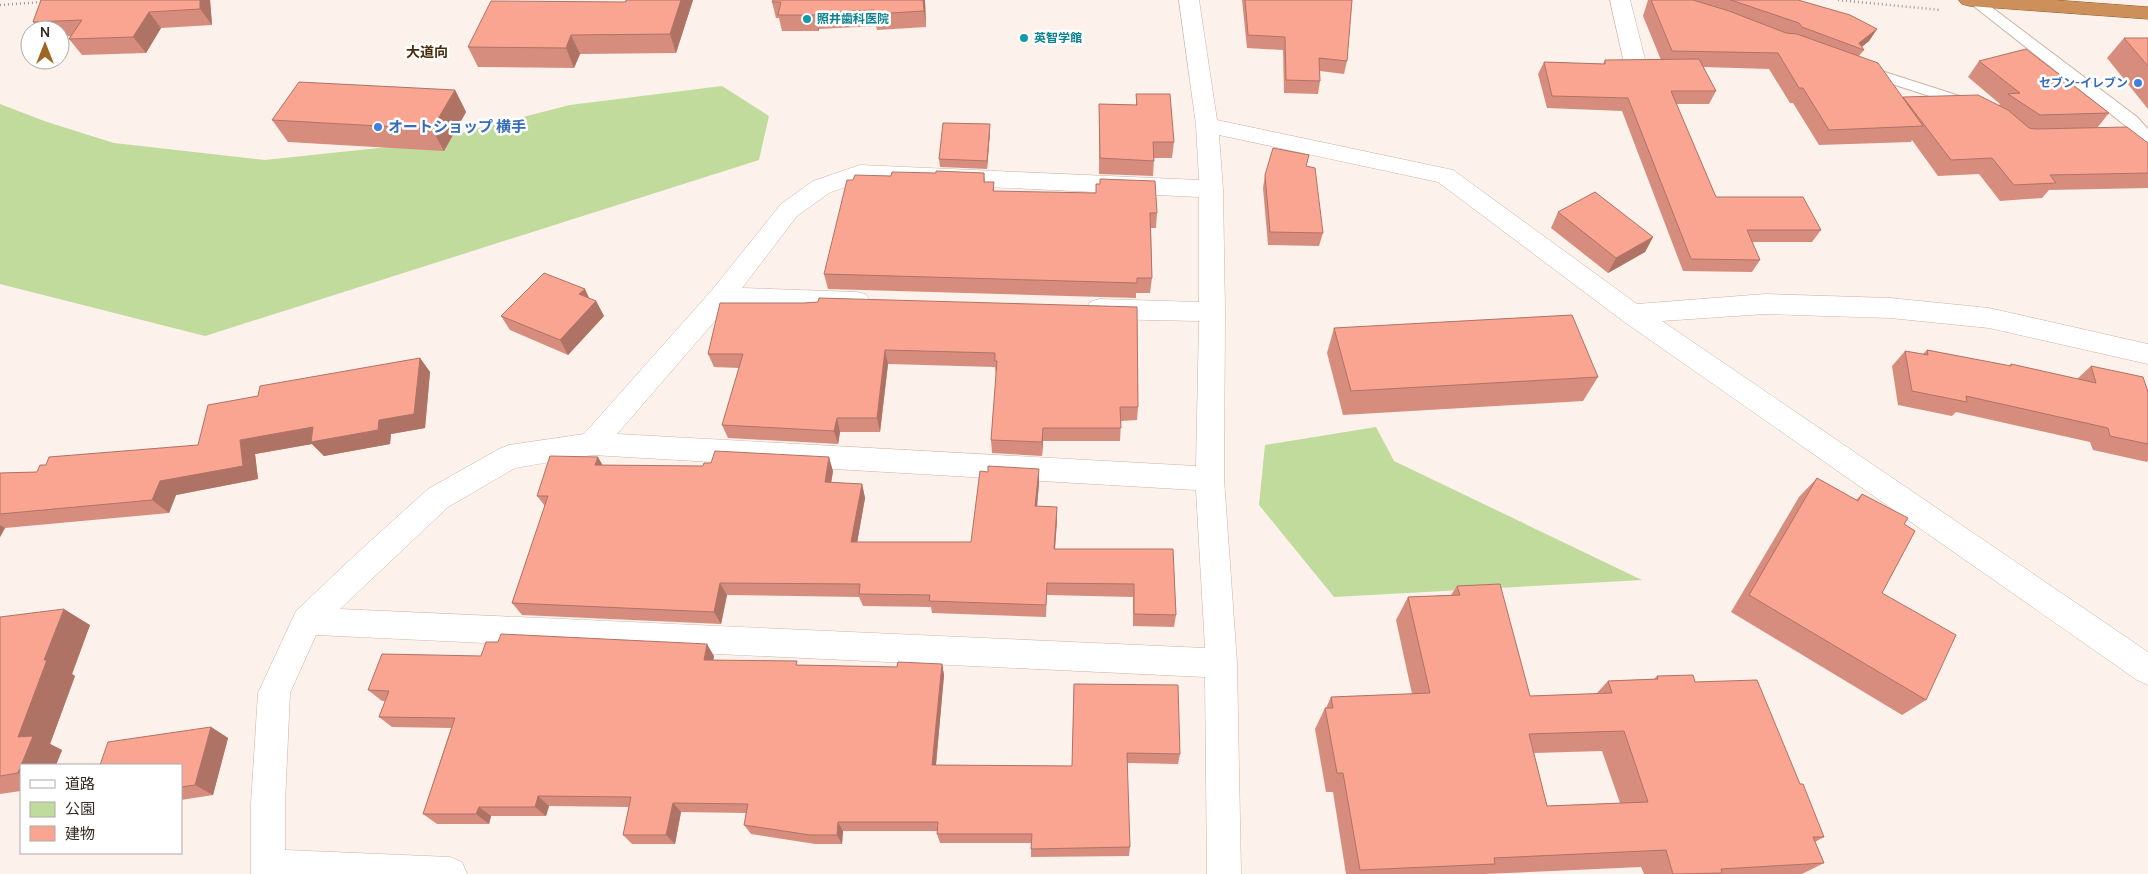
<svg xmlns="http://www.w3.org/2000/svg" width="2148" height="874" font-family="Manrope,'Noto Sans JP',sans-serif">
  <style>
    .green { fill: #c0db9b }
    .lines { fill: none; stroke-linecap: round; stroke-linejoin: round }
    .service-casing { stroke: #cdb3a4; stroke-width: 2 }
    .minor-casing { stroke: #cdb3a4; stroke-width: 1 }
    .trunk-casing { stroke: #905a2d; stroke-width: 1 }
    .path { stroke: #a39892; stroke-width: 2.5; stroke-dasharray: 1 3; stroke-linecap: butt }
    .service { fill: #fff; fill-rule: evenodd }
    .minor { fill: #fff; fill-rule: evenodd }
    .trunk { fill: #ce905b; fill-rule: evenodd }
    .wall { fill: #d78d7e; fill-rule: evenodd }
    .shaded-wall { fill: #af7366 }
    .building { fill: #faa492; stroke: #af7366; fill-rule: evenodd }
    .culture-dot { fill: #0f9aa8; stroke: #fff; stroke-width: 2 }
    .shop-dot { fill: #3f7fe0; stroke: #fff; stroke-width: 2 }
    .labels { text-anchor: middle; stroke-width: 5; stroke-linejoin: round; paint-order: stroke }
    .far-culture-label { font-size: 12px; font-weight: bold; fill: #0d838f; stroke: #fff; text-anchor: start }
    .far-shop-label { font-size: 12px; font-weight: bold; fill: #366cbe; stroke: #fff; text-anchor: end }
    .far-neighbourhood-label { font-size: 14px; font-weight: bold; fill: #482d0d; stroke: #fff }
    .shop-label { font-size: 15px; font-weight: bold; fill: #366cbe; stroke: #fff; text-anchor: start }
  </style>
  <rect width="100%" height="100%" fill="#fcf1eb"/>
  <g class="green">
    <path d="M722,86l47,30 -10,44 -554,176 -205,-52v-180l47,18 67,21 151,17 151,-16 154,-39z"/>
    <path d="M1376,427l18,34 248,119 -308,17 -75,-92 6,-60z"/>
  </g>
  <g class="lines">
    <g class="service-casing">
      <g id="service">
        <path d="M1966,0h16l155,117 11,12v15l-8,-4 -33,-1 -3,-4 3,-4 24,-1z"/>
        <path d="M1866,66l109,35 2,3 -2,3 -5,2 -109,-35 -2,-3 2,-3z"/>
      </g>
    </g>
    <g class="minor-casing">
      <g id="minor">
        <path d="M1179,0h20l18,120 236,50 184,134 128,-10 125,4 99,10 159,36v20l-159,-36 -99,-10 -125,-4 -103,7 486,331v33l-11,-5 -514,-359 -185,-139 -219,-47 4,54 2,123 -1,167 13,184 4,211h-34l-2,-197 -889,-42 -26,58 -5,111v46l165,7 12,5 5,12h-216v-70l7,-111 38,-82 57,-54 75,-68 71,-40 10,-4 75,-11 128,-144 69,-86 32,-23 47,-16 339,15 -3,-55zM862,181l337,16v105l-100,-3 -9,3 -4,7 4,7 9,3 100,2 -3,145 -579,-32 110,-127 130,3 9,-2 4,-7 -4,-7 -9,-2 -115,-4 55,-72 32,-23zM592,455l604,35 9,158 -865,-39 108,-102 67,-39z"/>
        <path d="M1610,0h20l16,63 -3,5 -8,2 -8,-2 -3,-5z"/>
      </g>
    </g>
    <g class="trunk-casing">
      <path id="trunk" d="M1959,0h95l94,7v12l-179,-13 -7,-2z"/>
    </g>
    <g class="path">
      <path d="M1838,0l103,10"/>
      <path d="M0,5l42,-3"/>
    </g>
    <use href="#service" class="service"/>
    <use href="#minor" class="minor"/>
    <use href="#trunk" class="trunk"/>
  </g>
  <g class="wall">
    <path d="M210,0l2,25 -51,3 -15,25 -64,2 -13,-16 1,-3 -10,1v-7h-20l-7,-8z"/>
    <path d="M626,0h67l-17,53 -96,1 -6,14 -96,-1 -10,-20 158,-45z"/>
    <path d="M773,0h152l1,27 -49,3 -1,-4 -57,3v2h-37l-3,-13h-3l-4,-16z"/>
    <path d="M1242,0h110l-5,61 -3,13 -24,-3v10l-2,13 -34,-1 -1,-43 -36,-2z"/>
    <path d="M1648,0h150l79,29 -8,12 -7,6 2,3 -5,6 44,42v-1l96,8 1,-1 -32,-27 11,-16 130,52 -12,15 51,15v45l-99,2 -7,8 -42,3 -21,-27 -41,2 -26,-36 -1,2 -92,3 -26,-42h-3l-21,-34 -66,-2 13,24 -7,13h-33l40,93 105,33 -9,12h-60l8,18 -8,12 -69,-1 -61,-160 -75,-3 -9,-34 6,-12 59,2 2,-4h56l-18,-44z"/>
    <path d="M2124,38h24v71l-41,-51z"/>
    <path d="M455,90l11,22 -22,39 -156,-9 -16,-22z"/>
    <path d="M1136,94l38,48 -2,16h-18l-1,18 -54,-2v-70l37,1z"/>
    <path d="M990,132l-3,37 -47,-2 -1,-8z"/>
    <path d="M1309,155l-3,11 17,67 -4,13 -51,-1 -5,-57 2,-13z"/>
    <path d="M936,173h48l1,9h9v9l163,22 -1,15h-5l1,50 -2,15h-14v5l-308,-9 -4,-15 67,-98z"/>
    <path d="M1558,212l95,25 -8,15 -37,21 -57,-45z"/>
    <path d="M590,299l6,2 8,15 -36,39 -58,-25 -9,-14z"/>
    <path d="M1137,307l1,100 -1,13 -16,1 -1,20h-77l-1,15 -50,-3 -1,-13 5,-65 -1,-8 -107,-3 -8,68h-40l-2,12 -110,-6 -6,-13 17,-57 -25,-1 -6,-13z"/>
    <path d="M1334,328l264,49 -15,24 -240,14 -16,-62z"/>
    <path d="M1927,350l82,16 2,-2 66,15 14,-13 57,26v68l-1,2 -54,-12 -3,-8 -134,-30 -4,4 -54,-11 -6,-39 13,-15 18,3z"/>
    <path d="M420,358l10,14 -5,56 -34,6 -1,10 -66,12 -12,-12 -57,10 3,25 -82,16 -7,18 -164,15 -5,9v-64l37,-1 9,-7 152,-20 60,-49z"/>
    <path d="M603,465l230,6 -2,12 31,1 3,14 -8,44h114l17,-70 51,-3v14l-2,23 20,14 -2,29h118l3,66 -2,12 -41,-1v-29l-86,-2 -1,22 -114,-4 -1,-6 -68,-1 -4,-9 -132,-2 -6,29 -199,-9 -10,-12 33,-97 -8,-10z"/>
    <path d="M1817,478l39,22 6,-6 42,30 -22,69 44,107 -24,15 -171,-103 68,-115z"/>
    <path d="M1457,586l73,110 66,-2 12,-13 46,-2 3,-3 38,6 105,102 24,53 -9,5 9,21 -22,11h-158l-3,-7 -157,7h-138l-13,-82h-7l-11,-63 10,-21h1l5,-11 81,-3 -16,-74 12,-23 43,-2zM1602,751l18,52 -73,3 -13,-53z"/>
    <path d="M0,617l90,8 -18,49 3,2 -25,68 12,6 -6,15h-35v26l-21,3z"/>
    <path d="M481,656h233l-1,4 85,5 99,2 45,-3 2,11 -8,90 136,1 2,-82 106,70 -2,10 -51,-1 3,84 -1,9 -98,1v-14h-91l-3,-9 1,-3h-95l-1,13h-27l-64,-10 -7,-9 2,-12 -65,-1 -6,32h-43l-9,-9 6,-28 -80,-1 -3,10h-55l-2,8h-52l-14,-10 28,-86 -59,-1 -13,-10 6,-16h-3l-14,-11z"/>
    <path d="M211,727l17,11 -15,57 -32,5v-35z"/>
  </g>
  <g class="shaded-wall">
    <path d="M200,0h10l2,25 -12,-16z"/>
    <path d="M681,0h12l-17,53 -6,-19z"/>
    <path d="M923,0h2l1,27 -2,-16z"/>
    <path d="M149,12l12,16 -15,25 -13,-16z"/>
    <path d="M816,13l3,16v2l-4,-16z"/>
    <path d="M1877,29l-8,12 -9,7 -1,-5z"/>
    <path d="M571,35l9,19 -6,14 -8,-20z"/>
    <path d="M455,90l11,22 -22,39 -12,-22z"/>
    <path d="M990,124v8l-3,37v-8z"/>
    <path d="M1653,237l-8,15 -37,21 8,-15z"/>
    <path d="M585,289l7,15 -13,-10z"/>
    <path d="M596,301l8,15 -36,39 -8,-15z"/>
    <path d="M885,350l3,14 -8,68 -3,-14z"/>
    <path d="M420,358l10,14 -5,56 -34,6 -1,10 -66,12 -12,-12 -57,10 3,25 -82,16 -7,18 -17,-13 8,-19 80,-41 73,-13 66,-7z"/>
    <path d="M837,418l3,14 -2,12 -4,-13z"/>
    <path d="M1043,428v13l-1,15v-14z"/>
    <path d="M598,457l8,14 -11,-6z"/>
    <path d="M829,457l4,14 -4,25 -4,-14z"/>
    <path d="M1039,469v14l-3,36 -1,-13z"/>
    <path d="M862,484l3,14 -10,57 -4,-13z"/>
    <path d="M1057,507v13l-3,41v-12z"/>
    <path d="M0,525l5,3 -5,9z"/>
    <path d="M720,583l7,12 -6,29 -7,-12z"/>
    <path d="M64,609l26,16 -18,49 3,2 -25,68 12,6 -6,15h-35l-3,-28 26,-77z"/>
    <path d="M707,644l7,12 -3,16 -7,-12z"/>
    <path d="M942,664l2,11 -9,100 -3,-10z"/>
    <path d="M211,727l17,11 -15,57 -18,-10z"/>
    <path d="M21,765v10l-3,-2z"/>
    <path d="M538,796l11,10 -3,10 -11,-9z"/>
    <path d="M673,803l8,9 -6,32 -9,-9z"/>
    <path d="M479,807l12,9 -2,8 -13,-10z"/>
    <path d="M838,822l5,9 -1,13 -5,-9z"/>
  </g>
  <g class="building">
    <path d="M41,0h159v9l-51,3 -16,25 -64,2 13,-19 -49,2z"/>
    <path d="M626,0h55l-11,34 -99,1 -5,13 -98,-1 23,-46 135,1z"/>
    <path d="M773,0h150l1,11 -50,3v-4l-58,3 -1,2h-37l3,-13h-9z"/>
    <path d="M1245,0h107l-5,61 -28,-3 1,23 -34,-1 -1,-43 -37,-2z"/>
    <path d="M1651,0h42l36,11 57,22 11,1 81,29 45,63 -94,4 -26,-42h-4l-21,-35 -106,-2z"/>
    <path d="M1731,0h67l52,15 27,14 -18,14 5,7 -62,-23 -3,-4z"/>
    <path d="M2124,38h24v28z"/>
    <path d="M2026,49l83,64 -69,2 -32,-21 12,-1 -41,-32z"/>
    <path d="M1699,59l17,32h-45l45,106h87l18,33h-74l13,30 -69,-1 -63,-161 -76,-2 -8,-34 61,2v-4z"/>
    <path d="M299,82l156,8 -23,39 -160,-9z"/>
    <path d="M1136,94h34l4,48h-21l1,19 -54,-3 -1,-54 38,1z"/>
    <path d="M1978,95l30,15 21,18 6,1 92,-2 21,16v30l-98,2 6,8 -42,2 -22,-27 -41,2 -48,-63z"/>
    <path d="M943,123l47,1 -3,37 -48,-2z"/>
    <path d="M1273,148l36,7 -3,11 9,2 8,65 -53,-1 -5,-57z"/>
    <path d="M936,171l48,2v9h10l-1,9 103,2v-9h4v-5l55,2 2,32h-7l2,65h-15v5l-313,-9 23,-94h6l2,-5 36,1 1,-4 44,1z"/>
    <path d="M1595,192l58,45 -37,21 -58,-46z"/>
    <path d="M544,273l41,16 -6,5 17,7 -36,39 -59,-24z"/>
    <path d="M819,298l318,9 1,100h-18l1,21h-78l-1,14 -51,-2 6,-79h-2v-8l-110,-3 -8,68h-40l-3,13 -112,-6 21,-71h-35l12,-51h84l14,-1z"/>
    <path d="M1572,315l26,62 -247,14 -17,-63z"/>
    <path d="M1927,350l84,16v-2l85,19 -5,-17 52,11 5,15v52l-38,-8 -2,-8 -142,-32 1,6 -55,-11 -7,-40 23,4z"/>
    <path d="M420,358l-6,56 -35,6 -1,10 -67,12 2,-15 -73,13 3,26 -83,15 -8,19 -152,14v-41l37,-1 3,-7h6l3,-8 149,-12 10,-40 50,-9 2,-10z"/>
    <path d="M715,451l114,6 -4,25 37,2 -11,58h120l9,-71 8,1v-6l51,3 -4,37 22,1 -3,42h119l3,66 -42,-1v-30l-87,-1 -1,22 -117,-4 1,-6 -71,-1 1,-10 -140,-1 -6,29 -202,-9 36,-107h-11l13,-40 48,1 -3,8 108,1 1,-3h7z"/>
    <path d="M1817,478l41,23 4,-7 46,24 -4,6 11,7 -33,62 74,42 -30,65 -177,-105z"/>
    <path d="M1500,584l30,112 82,-3 -4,-12 50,-2 -1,-3 36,-1 2,7 62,-2 43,104h3l21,53h-11l11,26 -103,6 1,4 -49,1 -7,-24 -172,8 1,6 -135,6 -17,-97h-6l-12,-65h8l-2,-11 99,-4 -22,-96 52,-2 -3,-9zM1624,731l24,71 -101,4 -18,-72z"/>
    <path d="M64,609l-20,51h3l-29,77 15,-1 -15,37 -18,3v-159z"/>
    <path d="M501,634l206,10 -3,16 93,1 -1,4 101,2 1,-5 44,2 -10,101 140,1 2,-82 104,1 2,69 -53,-1 3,94 -99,2 1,-15h-95l1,-12h-100l-1,13h-27l-66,-10 4,-21 -75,-1 -7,32h-43l8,-38 -93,-1 -3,11h-56l-3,7h-53l32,-96 -76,-1 10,-26 -21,-1 14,-36 99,2 5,-14h12z"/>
    <path d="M211,727l-16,58 -14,2v-22h-81l8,-23z"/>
  </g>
  <g class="culture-dot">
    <circle cx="807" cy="19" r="5"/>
    <circle cx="1024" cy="38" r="5"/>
  </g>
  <g class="shop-dot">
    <circle cx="2138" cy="83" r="5"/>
    <circle cx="378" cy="127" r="5"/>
  </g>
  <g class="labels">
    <g class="far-culture-label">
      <text x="817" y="23">照井歯科医院</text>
      <text x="1034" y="42">英智学館</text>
    </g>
    <g class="far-shop-label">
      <text x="2128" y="87">セブン-イレブン</text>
    </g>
    <g class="far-neighbourhood-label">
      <text x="427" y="57">大道向</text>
    </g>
    <g class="shop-label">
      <text x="388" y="132">オートショップ 横手</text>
    </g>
  </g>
  <rect x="20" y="764" width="162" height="90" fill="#ffffff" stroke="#aeaaa7"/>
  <rect x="30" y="780" width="25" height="8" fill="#ffffff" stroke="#aeaaa7"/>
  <text x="65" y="789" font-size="15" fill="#342a24">道路</text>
  <rect x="30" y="802" width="25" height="15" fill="#c0db9b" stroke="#aeaaa7"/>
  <text x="65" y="814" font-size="15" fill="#342a24">公園</text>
  <rect x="30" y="826" width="25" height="15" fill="#faa492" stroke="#aeaaa7"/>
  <text x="65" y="839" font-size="15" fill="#342a24">建物</text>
  <g transform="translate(45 45)"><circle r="24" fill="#ffffff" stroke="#aeaaa7"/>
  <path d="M0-4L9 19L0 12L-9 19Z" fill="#9e6623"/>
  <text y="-8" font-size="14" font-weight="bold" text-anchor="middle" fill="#342a24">N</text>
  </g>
</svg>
